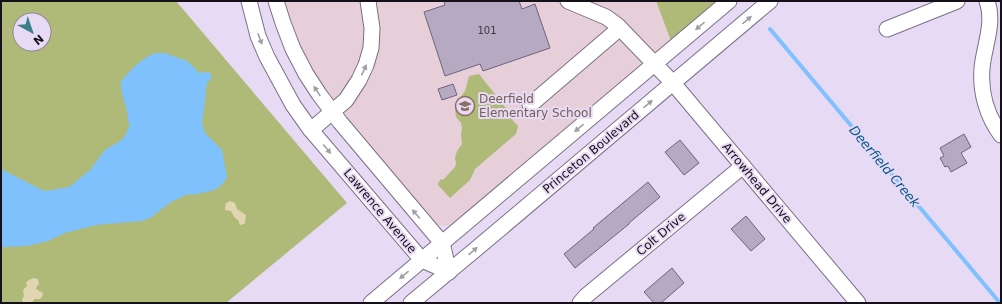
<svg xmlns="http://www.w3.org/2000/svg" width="1002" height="304" font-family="'DejaVu Sans',sans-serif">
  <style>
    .education { fill: #e7cfd9 }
    .green { fill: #afb978; fill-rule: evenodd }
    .sand { fill: #e0d7b2 }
    .water { fill: #7ec1fd }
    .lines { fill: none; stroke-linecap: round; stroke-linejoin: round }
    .stream { stroke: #7ec1fd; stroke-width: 4 }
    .building { fill: #b6a9c2; stroke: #6f647a }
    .minor-casing { stroke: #7c7087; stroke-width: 17 }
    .minor { stroke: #fff; stroke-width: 15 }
    .oneway { fill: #a19fa3 }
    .labels { text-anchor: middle; stroke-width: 4; stroke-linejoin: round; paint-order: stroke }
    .number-label { font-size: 10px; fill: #3d3643 }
    .education-label { font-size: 12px; fill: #785e54; stroke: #e7daf4; text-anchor: start }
    .street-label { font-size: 12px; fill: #151019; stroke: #e7daf4 }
    .water-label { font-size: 13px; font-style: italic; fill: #09588e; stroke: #e7daf4 }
  </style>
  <rect width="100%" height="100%" fill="#e7daf4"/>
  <path class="education" d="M283,1h373l15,40 -213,179 -8,5 -6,1 -6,-1 -6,-4 -83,-99 -25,-32 -12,-20 -13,-25 -8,-20z"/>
  <g class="green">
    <path d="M1,1h175l171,202 -121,100h-225zM20,20h24v24h-24z"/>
    <path d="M656,1h63l-48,40z"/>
    <path d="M479,74l30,38 -2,2 11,12 -2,8 -41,35 -5,11 -20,18 -12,-13v-2l3,-4 2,1 12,-13 1,-4 -1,-5 2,-7 5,-7 -1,-10 1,-6 -1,-5 -5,-6 -1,-8 4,-10 6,-8 4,-15z"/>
  </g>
  <g class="sand">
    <path d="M230,201l5,2 2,6 9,6 -1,8 -1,1 -4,1 -2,-5 -4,-3 -3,-6 -6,-1v-2l1,-5z"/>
    <path d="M34,278l4,1 1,5 -2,2 -1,3 7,4 -1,4 -2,2h-6l-2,4h-9l-1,-3 2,-4 -1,-6 4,-4 -1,-4 5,-3z"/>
  </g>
  <path class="water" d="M156,53h9l22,8 13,12 9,-1 3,5 -5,6 -1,6 -1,13 -3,21 3,10 17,17 5,27c-8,16 -20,14 -35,18l-2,-1 -4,1 -15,7 -21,16 -8,3 -46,4 -31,8 -17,8 -21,5 -22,1 -4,1v-79l41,21 4,1 23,-4 21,-17 15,-20 15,-9 5,-5 5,-12v-1h-2c1,-15 -8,-27 -7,-42 10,-11 21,-24 35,-28z"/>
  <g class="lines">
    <path class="stream" d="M770,29l230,274"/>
  </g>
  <g class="building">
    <path d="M444,1h75l3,8 13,-5 15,44 -67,23 -3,-7 -35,12 -21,-64 21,-7z"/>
    <path d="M453,84l4,11 -15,5 -4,-11z"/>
    <path d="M964,134l7,13 -10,6 6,10 -16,9 -3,-6 -3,1 -5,-9 4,-2 -4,-8z"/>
    <path d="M680,140l19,23 -15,12 -19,-23z"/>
    <path d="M648,182l12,15 -31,26v1l-54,44 -11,-14 30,-25 -1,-1z"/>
    <path d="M746,216l19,23 -14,12 -20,-22z"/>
    <path d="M672,268l12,15 -23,20h-7l-10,-11z"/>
  </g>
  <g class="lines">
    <g class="minor-casing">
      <g id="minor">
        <path d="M249,1l9,35 9,21 26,48 17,24 112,131 27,12"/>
        <path d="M276,1l7,22 10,26 13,25 13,20 21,28 102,121 7,29"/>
        <path d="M568,1l38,16 11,8 56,58 185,220"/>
        <path d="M987,1c8,22 -3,45 -5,67 -2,24 5,48 19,67"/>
        <path d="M887,29l70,-28"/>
        <path d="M530,105l90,-77"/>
        <path d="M311,130l35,-30 13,-20 7,-15 5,-17 1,-20 -4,-27"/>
        <path d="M371,303l358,-302"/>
        <path d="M411,303l65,-54 294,-248"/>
        <path d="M580,303l6,-7 157,-130"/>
      </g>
    </g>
    <use href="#minor" class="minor"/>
  </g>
  <defs><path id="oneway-solid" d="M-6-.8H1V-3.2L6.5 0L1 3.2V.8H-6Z"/></defs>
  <g class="oneway">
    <use href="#oneway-solid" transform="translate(747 20) rotate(-40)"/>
    <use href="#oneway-solid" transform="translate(700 26) rotate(140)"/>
    <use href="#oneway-solid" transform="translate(260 39) rotate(70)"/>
    <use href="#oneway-solid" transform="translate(364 70) rotate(-65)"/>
    <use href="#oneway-solid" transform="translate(317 91) rotate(-123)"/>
    <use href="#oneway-solid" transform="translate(648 104) rotate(-40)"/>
    <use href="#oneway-solid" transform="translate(579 128) rotate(140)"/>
    <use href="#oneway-solid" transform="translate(327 149) rotate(50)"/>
    <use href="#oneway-solid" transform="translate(416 214) rotate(-130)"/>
    <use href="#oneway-solid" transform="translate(473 251) rotate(-40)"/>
    <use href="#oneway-solid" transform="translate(404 275) rotate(140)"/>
  </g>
  <defs>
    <g id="school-ring" transform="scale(1)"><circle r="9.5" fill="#e7daf4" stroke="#8d6e63" stroke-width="1.5"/><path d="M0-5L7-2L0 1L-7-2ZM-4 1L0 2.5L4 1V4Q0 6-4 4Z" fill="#8d6e63"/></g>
  </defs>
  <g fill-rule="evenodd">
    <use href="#school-ring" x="465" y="106"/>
  </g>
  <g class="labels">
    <g class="number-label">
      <text x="487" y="34">101</text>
    </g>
    <g class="education-label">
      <text x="479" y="103">Deerfield<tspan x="479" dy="14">Elementary School</tspan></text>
    </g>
    <g class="street-label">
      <text transform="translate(591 152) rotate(-40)" y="4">Princeton Boulevard</text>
      <text transform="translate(757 183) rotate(50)" y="4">Arrowhead Drive</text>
      <text transform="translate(380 211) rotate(50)" y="4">Lawrence Avenue</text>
      <text transform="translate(661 234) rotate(-40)" y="4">Colt Drive</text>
    </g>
    <g class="water-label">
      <text transform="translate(885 166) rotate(50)" y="5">Deerfield Creek</text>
    </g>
  </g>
  <rect width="1002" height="304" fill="none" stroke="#151019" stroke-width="4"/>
  <g transform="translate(32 32) rotate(140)"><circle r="19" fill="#e7daf4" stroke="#93899c"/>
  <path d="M0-3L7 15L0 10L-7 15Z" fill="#39808a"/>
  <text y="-6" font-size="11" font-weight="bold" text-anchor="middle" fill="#151019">N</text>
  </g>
</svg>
